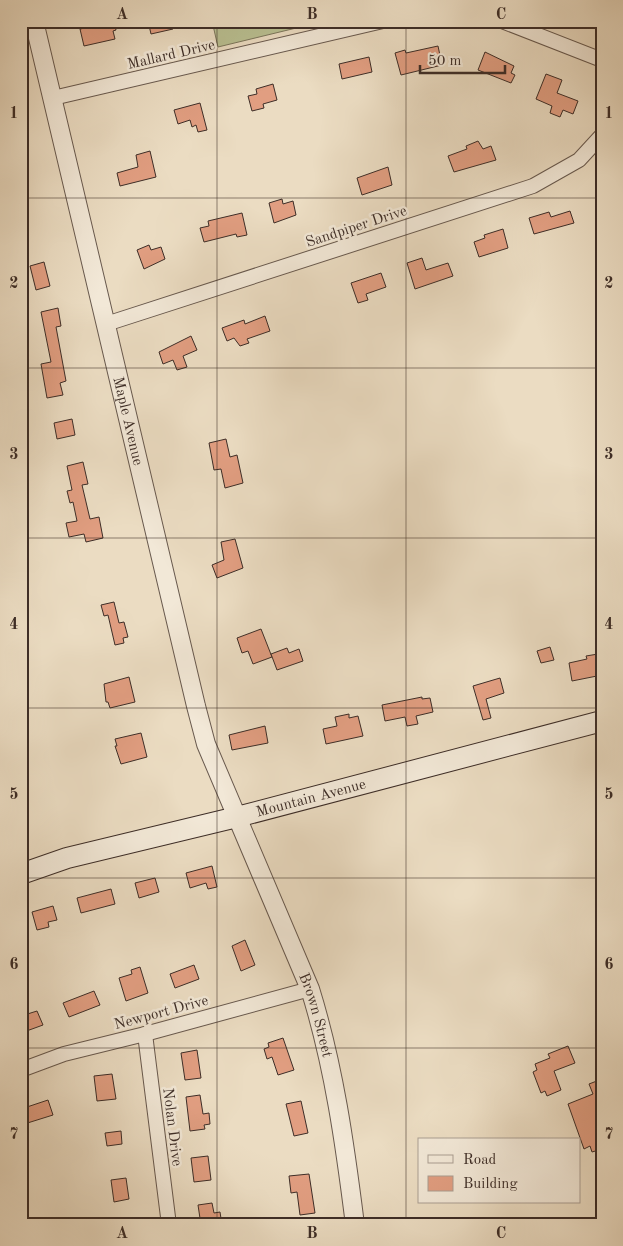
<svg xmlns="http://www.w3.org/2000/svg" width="623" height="1246" font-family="'Old Standard TT',serif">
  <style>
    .green { fill: #b9c092; stroke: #7b765c }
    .building { fill: #e19e81; stroke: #3d2d27 }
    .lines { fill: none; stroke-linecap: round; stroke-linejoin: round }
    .minor-casing { stroke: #68594e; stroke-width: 16 }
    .tertiary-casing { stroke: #68594e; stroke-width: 20 }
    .secondary-casing { stroke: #3d2d27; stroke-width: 22 }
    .minor { stroke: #f2e8d7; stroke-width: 14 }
    .tertiary { stroke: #f2e8d7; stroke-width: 18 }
    .secondary { stroke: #f2e8d7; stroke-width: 20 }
    .grid { fill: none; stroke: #3d2d27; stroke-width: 1; stroke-opacity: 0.55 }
    .labels { text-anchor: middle; stroke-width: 5; stroke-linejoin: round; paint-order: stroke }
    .street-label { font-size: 15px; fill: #3d2d27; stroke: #f2e8d7 }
    .neatline { fill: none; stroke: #3d2d27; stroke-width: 2 }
    .grid-label { font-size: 16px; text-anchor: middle; font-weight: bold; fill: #3d2d27 }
  </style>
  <rect width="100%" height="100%" fill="#ebdcc2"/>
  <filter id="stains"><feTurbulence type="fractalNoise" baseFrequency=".004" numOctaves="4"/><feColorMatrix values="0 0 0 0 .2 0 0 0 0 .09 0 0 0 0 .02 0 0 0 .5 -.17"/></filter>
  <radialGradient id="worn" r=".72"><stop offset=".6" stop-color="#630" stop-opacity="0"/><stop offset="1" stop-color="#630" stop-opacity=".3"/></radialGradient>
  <path class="green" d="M212,21h113l-107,26z"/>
  <g class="building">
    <path d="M83,21h14l1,4 16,-3 2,8 -3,1 2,8 -31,7 -4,-17 5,-1z"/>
    <path d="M148,21h23l2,8 -22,5z"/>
    <path d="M438,46l4,19 -41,10 -6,-22 10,-3 1,3z"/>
    <path d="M485,52l29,14 -3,7 4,2 -4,8 -33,-13z"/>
    <path d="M369,57l3,15 -30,7 -3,-15z"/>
    <path d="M546,74l16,6 -5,13 21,8 -5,13 -10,-4 -3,7 -10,-4 2,-7 -16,-7z"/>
    <path d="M273,84l4,16 -14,4 1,4 -12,3 -4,-15 9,-2 -1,-5z"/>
    <path d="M200,103l7,27 -9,2 -2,-7 -4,2 -2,-7 -12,4 -4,-14z"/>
    <path d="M478,141l5,8 8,-3 5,14 -42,12 -6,-16 19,-7 -1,-3z"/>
    <path d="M150,151l6,26 -36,9 -3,-13 21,-6 -2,-12z"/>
    <path d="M388,167l4,18 -30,10 -5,-17z"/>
    <path d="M282,199l1,5 10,-3 3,14 -22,8 -5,-20z"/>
    <path d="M570,211l4,12 -40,11 -5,-16 20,-6 2,5z"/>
    <path d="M242,213l5,22 -10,2 -1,-3 -32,8 -4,-14 9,-2 -1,-5z"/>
    <path d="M503,229l5,19 -29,9 -5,-15 11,-4 -1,-3z"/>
    <path d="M149,245l2,5 10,-3 4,12 -21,10 -7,-19z"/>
    <path d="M422,258l4,12 22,-7 5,13 -38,13 -8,-26z"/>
    <path d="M44,262l6,24 -14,4 -6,-24z"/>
    <path d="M381,273l5,14 -20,7 2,6 -10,3 -7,-20z"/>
    <path d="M58,308l3,18 -5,1 10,54 -6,2 3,12 -16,3 -6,-34 10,-2 -10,-50z"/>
    <path d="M265,316l5,15 -23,8 2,4 -9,3 -6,-8 -7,3 -5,-13 22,-8 1,4z"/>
    <path d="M191,336l6,14 -14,6 4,11 -10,3 -4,-10 -10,4 -4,-12z"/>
    <path d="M72,419l3,16 -18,4 -3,-16z"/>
    <path d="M226,439l4,18 7,-2 6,28 -18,5 -4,-19 -7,1 -5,-27z"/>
    <path d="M83,462l5,22 -6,1 8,34 9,-2 4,21 -17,4 -2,-8 -15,3 -3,-14 11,-2 -4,-19 -3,1 -3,-12 5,-1 -5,-24z"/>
    <path d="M235,539l8,29 -26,10 -5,-13 12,-5 -3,-18z"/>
    <path d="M114,602l5,21 5,-1 4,15 -5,1 1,5 -9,2 -7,-30 -4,1 -3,-11z"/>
    <path d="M261,629l11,28 -19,7 -5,-13 -6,2 -5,-15z"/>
    <path d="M550,647l4,13 -13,3 -4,-12z"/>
    <path d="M287,648l2,5 10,-4 4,12 -26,9 -6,-16z"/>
    <path d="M598,654l4,21 -30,6 -3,-18 18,-4 -1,-3z"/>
    <path d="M129,677l6,25 -25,6 -2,-6h-2l-2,-18z"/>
    <path d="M500,678l4,15 -18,6 5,19 -8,2 -10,-34z"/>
    <path d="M422,697v2l8,-1 3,14 -17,4 2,8 -11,2 -2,-9 -20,4 -3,-16z"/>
    <path d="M349,714v4l9,-2 5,20 -37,8 -3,-15 14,-3 -2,-9z"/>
    <path d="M265,726l3,17 -36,7 -3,-15z"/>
    <path d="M141,733l6,24 -26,7 -6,-18h2l-2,-7z"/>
    <path d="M212,866l5,21 -9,2 -2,-6 -16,5 -4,-15z"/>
    <path d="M155,878l4,14 -20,6 -4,-15z"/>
    <path d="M111,889l4,15 -34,9 -4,-15z"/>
    <path d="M53,906l4,14 -9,2 1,5 -12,3 -5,-18z"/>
    <path d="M245,940l10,25 -14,6 -9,-25z"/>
    <path d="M194,965l5,14 -24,9 -5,-14z"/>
    <path d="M140,967l8,26 -22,8 -7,-23 13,-4 -1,-4z"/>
    <path d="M94,991l6,14 -31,12 -6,-14z"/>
    <path d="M37,1011l6,14 -22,8v-17z"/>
    <path d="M283,1038l11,32 -16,5 -6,-18 -5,2 -3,-10 5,-2 -1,-4z"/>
    <path d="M568,1046l7,17 -21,8 7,19 -14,6 -2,-5 -4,2 -8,-21 4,-2 -2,-6 15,-6 -2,-4z"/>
    <path d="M197,1050l4,28 -16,2 -4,-27z"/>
    <path d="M112,1074l4,25 -19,2 -3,-25z"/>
    <path d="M602,1079v70l-10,3 -2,-6 -6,3 -16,-45 25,-10 -4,-10z"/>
    <path d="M200,1095l3,19 6,-1 1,11 -6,1 1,4 -15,2 -4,-34z"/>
    <path d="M48,1100l5,15 -32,10v-16z"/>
    <path d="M301,1101l7,32 -14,3 -8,-32z"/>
    <path d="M121,1131l1,13 -15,2 -2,-13z"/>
    <path d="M208,1156l3,24 -17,2 -3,-24z"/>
    <path d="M309,1174l6,39 -15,2 -3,-23 -6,1 -2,-17z"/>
    <path d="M126,1178l3,21 -15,3 -3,-22z"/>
    <path d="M212,1203l2,10 6,-1 2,13h-21l-3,-20z"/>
  </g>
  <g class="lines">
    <g class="minor-casing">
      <g id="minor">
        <path d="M502,21l100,39"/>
        <path d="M53,98l330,-77"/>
        <path d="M106,324l427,-138 46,-26 23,-25"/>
        <path d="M145,1034l24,191"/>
        <path d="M21,1070l43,-16 81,-20 165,-45"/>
      </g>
    </g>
    <g class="tertiary-casing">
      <g id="tertiary">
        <path id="s1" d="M34,21l162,685 10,38 104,245c24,77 35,156 45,236"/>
      </g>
    </g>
    <g class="secondary-casing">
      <g id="secondary">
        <path id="s2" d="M21,874l46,-16 170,-41 365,-96"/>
      </g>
    </g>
    <use href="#minor" class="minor"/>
    <use href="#tertiary" class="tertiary"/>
    <use href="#secondary" class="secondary"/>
  </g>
  <path class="grid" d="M217,21v1204M406,21v1204M21,198h581M21,368h581M21,538h581M21,708h581M21,878h581M21,1048h581"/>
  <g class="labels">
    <g class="street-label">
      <text transform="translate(171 54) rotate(-13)" y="5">Mallard Drive</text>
      <text transform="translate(356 226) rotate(-18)" y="5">Sandpiper Drive</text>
      <text dy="5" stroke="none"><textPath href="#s1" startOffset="411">Maple Avenue</textPath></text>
      <text dy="5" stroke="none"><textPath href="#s2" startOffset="300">Mountain Avenue</textPath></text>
      <text transform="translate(161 1012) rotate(-15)" y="5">Newport Drive</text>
      <text dy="5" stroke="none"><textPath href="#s1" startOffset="1036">Brown Street</textPath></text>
      <text transform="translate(173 1127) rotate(83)" y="5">Nolan Drive</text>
    </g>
  </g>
  <rect width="623" height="1246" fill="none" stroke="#ebdcc2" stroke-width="55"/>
  <rect x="418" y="1138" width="162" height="65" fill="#f2e8d7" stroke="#aa9d91"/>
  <rect x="428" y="1155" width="25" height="8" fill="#f2e8d7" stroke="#aa9d91"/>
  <text x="463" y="1164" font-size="15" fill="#3d2d27">Road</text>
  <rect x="428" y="1176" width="25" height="15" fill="#e19e81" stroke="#aa9d91"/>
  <text x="463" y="1188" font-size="15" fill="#3d2d27">Building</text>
  <path d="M420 65v8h85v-8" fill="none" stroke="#3d2d27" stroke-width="2.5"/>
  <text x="428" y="65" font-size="15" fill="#3d2d27" stroke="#f2e8d7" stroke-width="4" paint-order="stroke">50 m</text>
  <rect x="28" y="28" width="568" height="1190" class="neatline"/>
  <g class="grid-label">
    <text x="122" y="19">A</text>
    <text x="312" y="19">B</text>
    <text x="501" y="19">C</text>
    <text x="14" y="118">1</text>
    <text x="609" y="118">1</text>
    <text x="14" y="288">2</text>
    <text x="609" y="288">2</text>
    <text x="14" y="459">3</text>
    <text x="609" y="459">3</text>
    <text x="14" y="629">4</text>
    <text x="609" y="629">4</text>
    <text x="14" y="799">5</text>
    <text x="609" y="799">5</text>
    <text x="14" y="969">6</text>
    <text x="609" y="969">6</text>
    <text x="14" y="1139">7</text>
    <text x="609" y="1139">7</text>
    <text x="122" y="1238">A</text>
    <text x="312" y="1238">B</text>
    <text x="501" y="1238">C</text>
  </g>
  <rect width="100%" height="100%" filter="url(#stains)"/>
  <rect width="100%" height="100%" fill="url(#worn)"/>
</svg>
